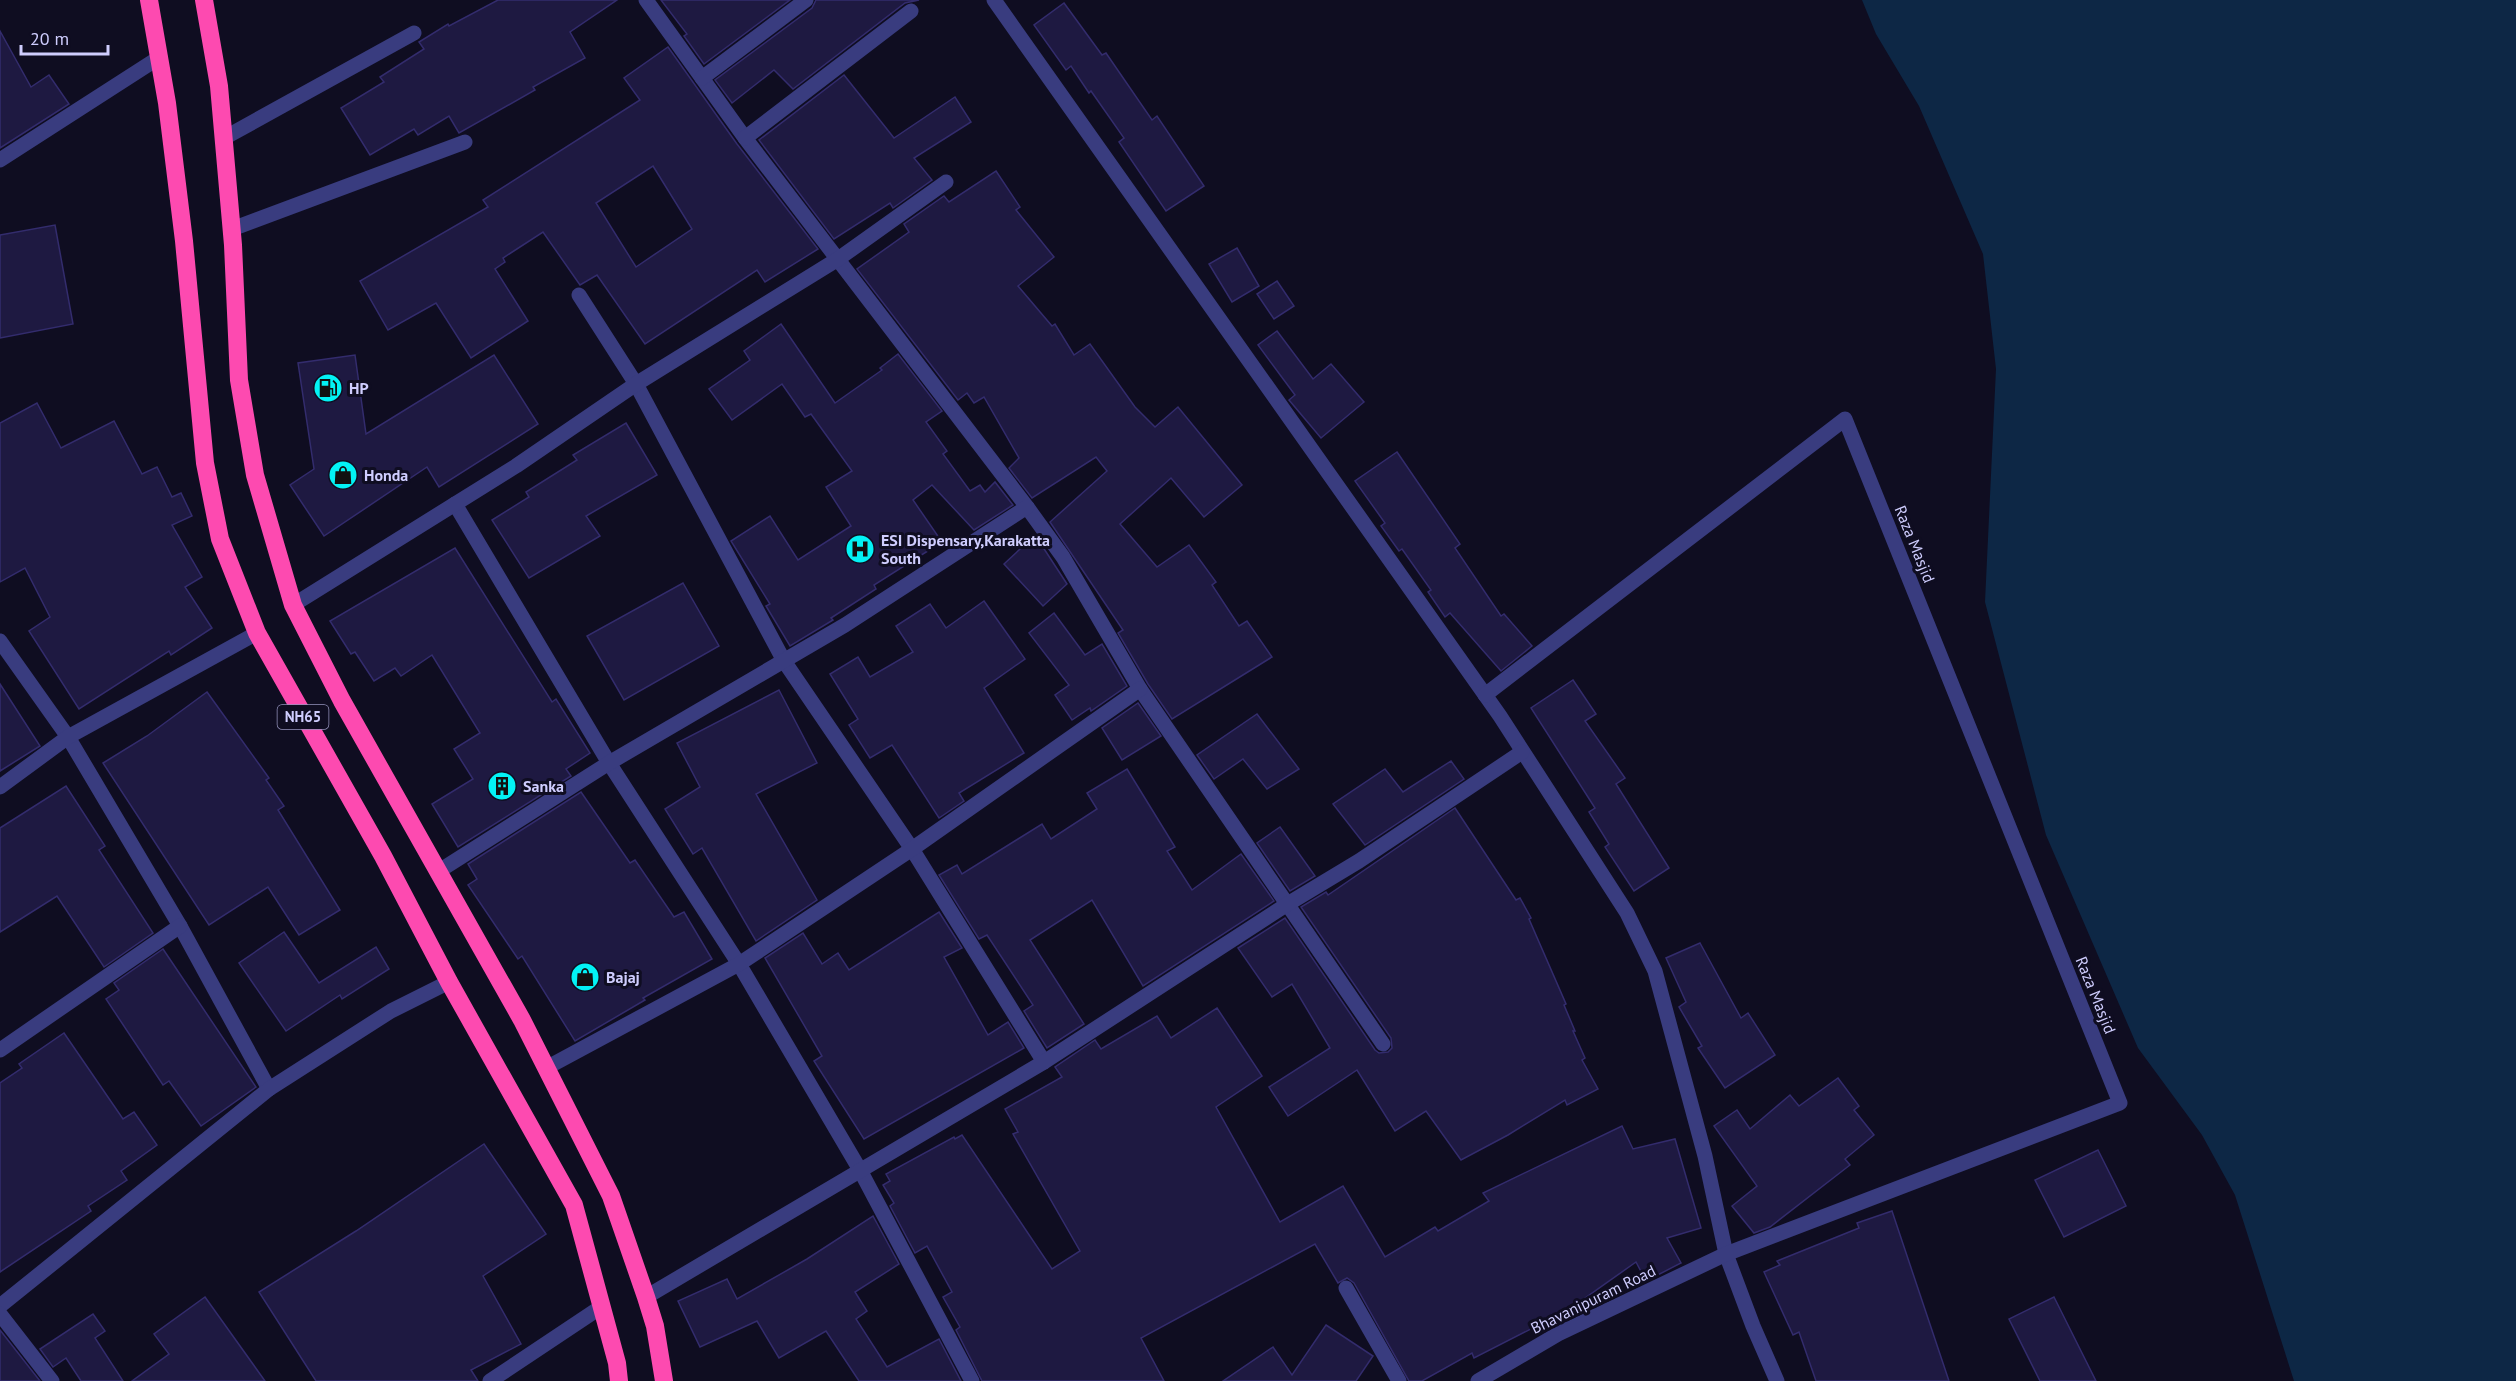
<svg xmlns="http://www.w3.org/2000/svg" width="2516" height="1381" font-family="'PT Sans',sans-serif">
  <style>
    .water { fill: #0d2745 }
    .building { fill: #1e1941; stroke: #332c6d; stroke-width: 1.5; fill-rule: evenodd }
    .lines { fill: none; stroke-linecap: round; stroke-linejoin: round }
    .minor { stroke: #393c7f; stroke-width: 15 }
    .highway { stroke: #fd4ab0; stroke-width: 18 }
    .labels { text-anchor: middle; stroke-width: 6; stroke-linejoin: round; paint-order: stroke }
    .shield { fill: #0f0d21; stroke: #9593bc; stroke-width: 1.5 }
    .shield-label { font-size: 15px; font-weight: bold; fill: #cfcdfe }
    .poi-label { font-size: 16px; font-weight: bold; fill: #cfcdfe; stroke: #0f0d21; text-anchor: start }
    .street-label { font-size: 16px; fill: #cfcdfe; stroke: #0f0d21 }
  </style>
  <rect width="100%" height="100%" fill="#0f0d21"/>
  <path class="water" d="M1862,0h654v1381h-222l-59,-186 -33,-60 -64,-87 -92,-213 -61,-233 11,-233 -13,-115 -64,-148 -43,-72z"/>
  <g class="building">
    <path d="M498,0h119l-47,32 15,26 -52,29 2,3 -76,43 -10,-17 -31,19 -4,-6 -44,26 -29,-47 43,-26 -4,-5 44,-28 -5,-7 29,-18 1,2z"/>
    <path d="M661,0h129l-86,64 -20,-28 3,-2z"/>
    <path d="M816,0h103l-14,3 -112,86 -19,-19 -42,33 -17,-23 97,-72z"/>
    <path d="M1064,3l38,52 4,-2 46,67 5,-4 47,70 -38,25 -47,-69 5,-4 -33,-47 -2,2 -18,-27 -5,4 -32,-45z"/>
    <path d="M0,31l31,56 18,-12 20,29 -69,44z"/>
    <path d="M668,47l69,97 81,105 -53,33 -8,-12 -112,74 -48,-69 -17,10 -37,-53 -40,26 2,4 -10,7 33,52 -57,37 -35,-55 -48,27 -28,-49 128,-74 -5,-7 157,-100 -16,-22zM653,166l39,63 -56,38 -40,-64z"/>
    <path d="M844,75l50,63 61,-41 16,25 -57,36 18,22 -39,28 -3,-5 -56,36 -75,-99z"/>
    <path d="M996,171l24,36 -4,3 38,47 -36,29 34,40 3,-2 19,31 16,-11 45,63 20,20 23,-20 64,78 -38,32 -33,-39 -51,46 37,43 32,-22 27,37 -4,3 27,41 8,-5 25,36 -100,62 -24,-35 -30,-51 5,-3 -73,-108 57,-51 -11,-14 -64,41 -23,-30 10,-10 -35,-61 -10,6 -7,-10 -9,7 -101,-131 52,-37 -5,-8 40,-28 5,6z"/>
    <path d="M55,225l18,99 -73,14v-103z"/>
    <path d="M1237,248l22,38 -27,16 -23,-38z"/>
    <path d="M1277,281l17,25 -20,13 -17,-25z"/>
    <path d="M781,324l54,79 47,-33 -2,-2 18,-14 44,57 -16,11 21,29 -4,3 27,37 10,-6 5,7 10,-10 18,23 -39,25 -42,-45 -19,15 29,42 -68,43 2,4 -45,29 2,2 -43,26 -24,-40 4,-2 -39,-63 39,-25 28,44 53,-34 -25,-39 26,-16 -41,-57 -6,3 -23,-33 -50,36 -23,-31 41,-29 -6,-9z"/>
    <path d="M1277,331l36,48 18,-15 33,38 -43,36 -32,-38 6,-5 -37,-50z"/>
    <path d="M355,355l11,79 128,-79 44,69 -99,63 -12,-20 -103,69 -34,-51 24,-16 -16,-106z"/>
    <path d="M37,403l24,45 53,-27 28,53 15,-7 15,30 9,-4 11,23 -20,9 30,52 -17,10 27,41 -41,27 -2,-4 -90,58 -50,-78 21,-14 -25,-49 -25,14v-159z"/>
    <path d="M626,423l31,52 -71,41 14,20 -71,42 -37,-58 37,-23 -3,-5 51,-32 -4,-5z"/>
    <path d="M1397,452l63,92 -5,4 46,68 3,-2 28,32 -31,25 -51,-58 -5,4 -17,-25 3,-2 -29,-41 -3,2 -18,-25 4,-3 -30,-42z"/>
    <path d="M1035,535l32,49 -24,22 -39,-42z"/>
    <path d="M455,548l97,154 4,-3 34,54 -24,16 5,7 -113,71 -26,-43 41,-25 -19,-30 26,-16 -48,-78 -31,21 -6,-8 -21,13 -19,-29 -4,2 -21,-33z"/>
    <path d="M683,583l36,63 -95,54 -37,-64z"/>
    <path d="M984,601l41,58 -41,29 40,65 -65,40 5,8 -25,17 -47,-73 -22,13 -21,-33 9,-6 -28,-45 28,-17 12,20 43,-25 -17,-26 34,-22 16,24z"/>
    <path d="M1054,613l31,42 17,-11 25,42 -36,25 -1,-3 -18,12 -17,-25 14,-10 -40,-52z"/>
    <path d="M1573,680l23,34 -11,7 40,57 -9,6 53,84 -35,23 -29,-44 4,-3 -20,-32 6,-4 -64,-100z"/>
    <path d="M0,684l40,62 -40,25z"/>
    <path d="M779,690l38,73 -61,31 61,106 -61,41 -54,-93 -9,6 -28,-45 35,-22 -23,-44z"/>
    <path d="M207,692l62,86 -3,2 18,26 -6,4 62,100 -41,25 -31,-48 -59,38 -106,-162 44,-27z"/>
    <path d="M1138,703l23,33 -39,24 -20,-32z"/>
    <path d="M1257,714l42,55 -32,20 -24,-30 -29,20 -17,-24z"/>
    <path d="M1451,761l13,18 -99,66 -32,-41 52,-35 18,23z"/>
    <path d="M1127,769l48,78 -8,4 25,39 49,-36 33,47 -131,85 -51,-86 -62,40 54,84 -37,24 -23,-37 9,-6 -46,-70 -8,4 -40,-64 18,-10 5,9 80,-50 9,15 46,-30 -10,-16z"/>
    <path d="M66,786l39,60 -6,4 54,83 -49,34 -47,-71 -57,36v-104z"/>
    <path d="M581,792l49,71 5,-3 39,57 10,-5 28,47 -69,39 2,2 -70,41 -53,-85 -4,3 -50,-74 9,-6 -9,-15z"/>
    <path d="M1455,808l61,92 4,-2 11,20 -2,1 37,85 -2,1 11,26h-2l12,27 -3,2 16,29 -31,16 -2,-5 -57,35 -47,25 -35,-49 -31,20 -38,-61 -69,46 -19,-29 61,-39 -38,-64 -20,13 -34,-49 47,-30 90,132 4,3 9,-1 4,-4 -1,-10 -90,-131 25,-15 2,3z"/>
    <path d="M1280,827l35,49 -25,15 -33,-48z"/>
    <path d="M939,912l23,36 -18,9 44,78 20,-13 16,26 -160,91 -50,-78 8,-5 -57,-98 38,-25 19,31 16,-11 11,17z"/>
    <path d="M284,932l35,51 57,-36 13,22 -47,30 -2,-4 -54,36 -47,-68z"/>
    <path d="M1700,943l41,75 7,-5 27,42 -50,33 -27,-40 4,-2 -23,-39 7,-5 -20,-44z"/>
    <path d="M163,949l93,138 -55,39 -32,-45 -6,4 -57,-86 13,-9 -5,-7z"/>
    <path d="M1217,1008l45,68 -46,31 64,115 63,-36 42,71 50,-30 3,4 51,-30 -6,-8 139,-67 11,23 42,-10 26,89 -34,10 14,25 -35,18 -10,-19 -68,48 -94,48 -2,-5 -50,28h-13l-55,-98 -7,-5 -9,5 -23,-39 -174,94 23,43h-182l-26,-51 4,-3 -17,-30 9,-5 -25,-46 -12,7 -25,-47 4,-3 -11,-18 7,-4 -4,-7 68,-37 1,2 7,-4 90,134 28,-18 -67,-117 5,-2 -13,-23 57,-32 -7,-10 40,-27 6,9 56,-33 14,22z"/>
    <path d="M64,1033l59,86 11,-7 23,33 -36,26 6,9 -39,26 3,5 -91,61v-189l22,-15 -3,-4z"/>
    <path d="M1838,1078l21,28 -5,4 20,25 -29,24 5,6 -80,62 -16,6 -22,-27 25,-20 -43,-60 23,-16 13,19 40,-34 9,11z"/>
    <path d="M484,1144l62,90 -63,42 38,68 -50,26 7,11h-162l-57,-89 97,-61z"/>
    <path d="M2098,1150l28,56 -62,31 -29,-57z"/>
    <path d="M1892,1211l57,170h-133l-17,-49 -6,3 -29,-63 16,-7 -3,-4 82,-33 -2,-5z"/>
    <path d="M873,1216l26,48 -44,28 12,19 -11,8 31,48 52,-28 22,42h-102l-33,-50 -47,27 -22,-37 -57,26 -22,-46 49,-22 10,20 70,-40z"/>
    <path d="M205,1297l60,84h-133l37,-27 -15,-20z"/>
    <path d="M2054,1297l42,84h-56l-31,-62z"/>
    <path d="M93,1314l12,17 -10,7 28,43h-42l-15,-23 -13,9 -13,-18z"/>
    <path d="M1326,1325l47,31 -17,25h-133l50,-34 19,28z"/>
    <path d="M0,1330l40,51h-40z"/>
  </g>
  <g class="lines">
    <g class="minor">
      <path d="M646,0l99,138 282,369 36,50 77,132 243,355"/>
      <path d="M994,0l506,716 127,197 28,58 50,185 21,98 27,72 24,55"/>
      <path d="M702,78l104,-78"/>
      <path d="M224,138l190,-105"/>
      <path d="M745,138l166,-127"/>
      <path d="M0,160l160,-103"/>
      <path d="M232,229l233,-87"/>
      <path d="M579,295l57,89 148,277 128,188 132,213"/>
      <path d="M455,504l154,259 130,201 121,206 112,211"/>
      <path d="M293,605l223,-139 120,-82 202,-125 108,-77"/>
      <path d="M0,641l68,96 112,189 89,163"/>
      <path d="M0,787l68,-50 189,-104"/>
      <path d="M439,871l170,-108 236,-138 182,-118"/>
      <path d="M0,1050l180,-124"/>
      <path d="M546,1068l193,-104 173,-115 228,-160"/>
      <path d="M1346,1288l53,93"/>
      <path d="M646,1297l398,-235 242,-157 73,-44 163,-109"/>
      <path d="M0,1306l269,-217 122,-78 58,-29"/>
      <path d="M0,1314l52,67"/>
      <path d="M490,1381l111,-74"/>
      <path d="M1478,1381l80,-47 168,-80 394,-151 -275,-684 -360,276"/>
    </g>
    <g class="highway">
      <path d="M149,0l18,103 17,138 21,222 15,76 37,94 126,223 66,126 125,223 43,158 2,18"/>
      <path d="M204,0l15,86 14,159 6,135 16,95 38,130 49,96 180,319 89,176 35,101 9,29 9,55"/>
    </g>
  </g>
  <defs>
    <g id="fuel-disc" transform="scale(1.5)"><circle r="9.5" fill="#03f2f5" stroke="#0f0d21"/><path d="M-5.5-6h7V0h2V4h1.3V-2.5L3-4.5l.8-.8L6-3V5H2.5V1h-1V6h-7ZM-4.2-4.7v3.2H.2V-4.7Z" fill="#111"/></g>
    <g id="shop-disc" transform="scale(1.5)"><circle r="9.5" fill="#03f2f5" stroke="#0f0d21"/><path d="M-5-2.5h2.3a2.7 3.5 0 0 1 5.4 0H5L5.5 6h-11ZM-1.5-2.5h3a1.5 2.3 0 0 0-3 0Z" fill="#111"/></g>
    <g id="hospital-disc" transform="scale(1.5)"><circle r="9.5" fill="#03f2f5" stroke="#0f0d21"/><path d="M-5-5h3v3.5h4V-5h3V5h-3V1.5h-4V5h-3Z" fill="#111"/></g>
    <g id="building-disc" transform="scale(1.5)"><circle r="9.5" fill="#03f2f5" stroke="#0f0d21"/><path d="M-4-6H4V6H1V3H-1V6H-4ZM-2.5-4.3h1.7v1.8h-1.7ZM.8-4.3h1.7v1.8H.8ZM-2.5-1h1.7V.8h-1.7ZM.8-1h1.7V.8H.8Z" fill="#111"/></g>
  </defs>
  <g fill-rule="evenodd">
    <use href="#fuel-disc" x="328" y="388"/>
    <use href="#shop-disc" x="343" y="475"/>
    <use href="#hospital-disc" x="860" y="549"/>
    <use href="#building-disc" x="502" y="786"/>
    <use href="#shop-disc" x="585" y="977"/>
  </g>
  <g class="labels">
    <rect class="shield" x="277.5" y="705" width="51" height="24" rx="4.5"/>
    <g class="shield-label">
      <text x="303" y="722">NH65</text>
    </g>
    <g class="poi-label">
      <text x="349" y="394">HP</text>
      <text x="364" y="481">Honda</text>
      <text x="881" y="546">ESI Dispensary,Karakatta<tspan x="881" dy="18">South</tspan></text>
      <text x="523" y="792">Sanka</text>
      <text x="606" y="983">Bajaj</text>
    </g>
    <g class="street-label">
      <text transform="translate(1915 544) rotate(68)" y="6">Raza Masjid</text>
      <text transform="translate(2096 995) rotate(68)" y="6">Raza Masjid</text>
      <text transform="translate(1593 1299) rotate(-26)" y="6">Bhavanipuram Road</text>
    </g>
  </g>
  <path d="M21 45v9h87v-9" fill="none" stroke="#cfcdfe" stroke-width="3"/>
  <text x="30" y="45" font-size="18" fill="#cfcdfe" stroke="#0f0d21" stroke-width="4.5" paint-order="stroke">20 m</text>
</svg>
